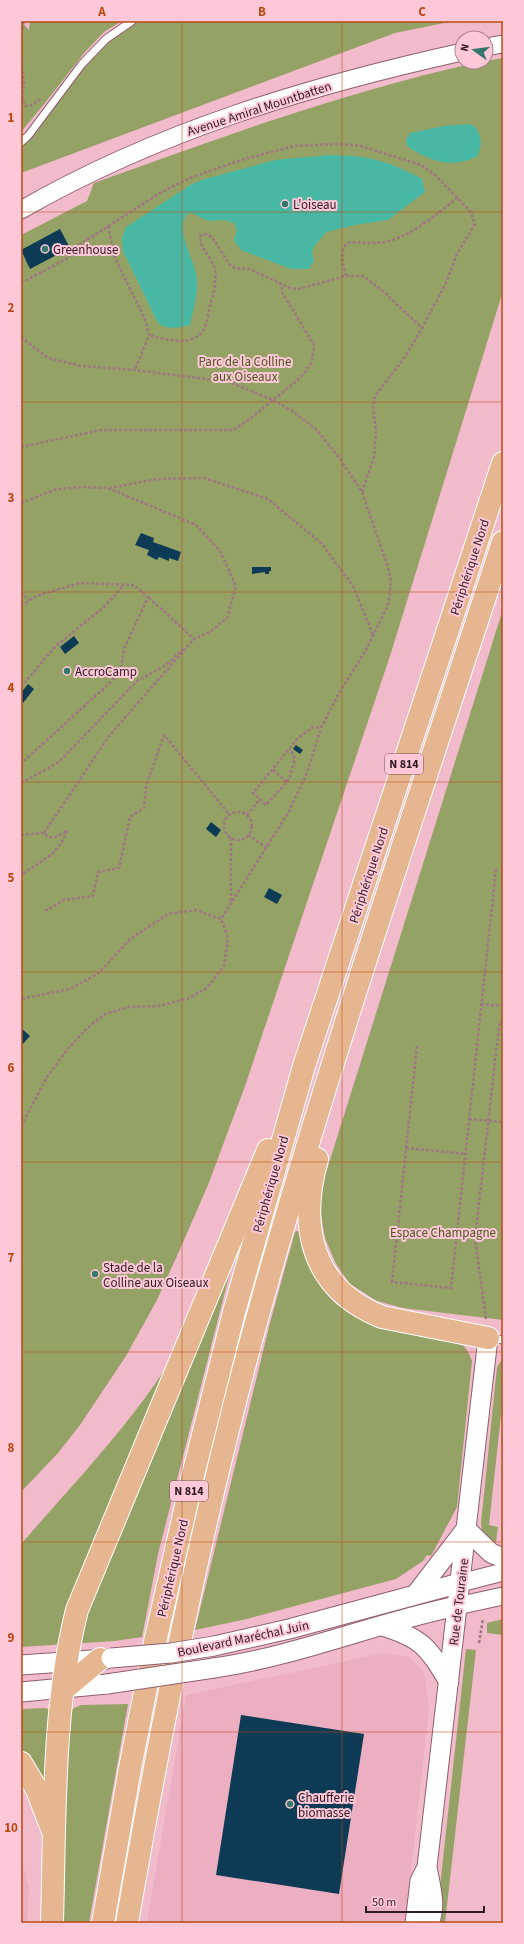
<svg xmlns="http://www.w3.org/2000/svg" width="524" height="1944" font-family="'Source Sans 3',sans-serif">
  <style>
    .built { fill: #ecaec1 }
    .green { fill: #95a266 }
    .water { fill: #48b8a4 }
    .building { fill: #0d3b55 }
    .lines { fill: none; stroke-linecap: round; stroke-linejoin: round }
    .service-casing { stroke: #8f5f6f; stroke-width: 9 }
    .tertiary-casing { stroke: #8f5f6f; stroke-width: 19 }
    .secondary-casing { stroke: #8f5f6f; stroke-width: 21 }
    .trunk-casing { stroke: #fff; stroke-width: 24 }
    .path { stroke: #9e7783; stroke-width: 2.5; stroke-dasharray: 3 2; stroke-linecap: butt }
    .service { stroke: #fff; stroke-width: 7 }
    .tertiary { stroke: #fff; stroke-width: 17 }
    .secondary { stroke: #fff; stroke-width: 19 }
    .trunk { stroke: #e6b690; stroke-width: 22 }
    .secondary-bridge-casing { stroke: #8f5f6f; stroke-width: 21; stroke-linecap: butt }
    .secondary-bridge { stroke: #fff; stroke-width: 19 }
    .grid { fill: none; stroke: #ba4a12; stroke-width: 1; stroke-opacity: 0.55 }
    .poi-dot { fill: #34786b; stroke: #ffc8d8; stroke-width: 1.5 }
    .labels { text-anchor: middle; stroke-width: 4; stroke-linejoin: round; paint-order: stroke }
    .shield { fill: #ffc8d8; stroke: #6d5059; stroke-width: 1 }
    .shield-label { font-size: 12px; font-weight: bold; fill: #2f1c22 }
    .street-label { font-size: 13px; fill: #2f1c22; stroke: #ffc8d8 }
    .poi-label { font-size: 13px; fill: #2f1c22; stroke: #ffc8d8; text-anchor: start }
    .park-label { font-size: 13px; fill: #4d581e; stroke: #ffc8d8 }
    .neatline { fill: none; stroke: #ba4a12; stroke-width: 1.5 }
    .grid-label { font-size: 13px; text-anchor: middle; font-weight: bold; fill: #ba4a12 }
  </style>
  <rect width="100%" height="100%" fill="#f1bbcb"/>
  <g class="built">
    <path d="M384,1653l25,4 15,15 5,37 -23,207 -3,7h-256l39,-228z"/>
    <path d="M21,1857l8,31 -2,35h-6z"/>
  </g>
  <g class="green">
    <path d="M21,21l8,9 1,-9h92l-18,11 -19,20 -40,51 -24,29z"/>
    <path d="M139,21h315l-59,12 -374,140v-26c37,-39 70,-103 118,-126z"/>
    <path d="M503,58v233l-113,365 -145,430 -37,99 -27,62 -24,53 -31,56 -46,69 -22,28 -37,39v-1257l66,-34 7,-18c94,-34 187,-68 283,-95 43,-12 83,-23 126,-30z"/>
    <path d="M503,609v711l-100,-12 -26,-7 -27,-17 -14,-20 -11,-26 -5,-29 4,-30z"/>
    <path d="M297,1231h3c5,15 9,31 16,46 24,52 93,55 142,65 8,4 11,11 14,19l-15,146 -26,49 -4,-1 -4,6 -27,18 -149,40 -52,11 75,-307 25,-91z"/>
    <path d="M237,1245l-79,309 -16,83 -27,4 -94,6v-103c42,-48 86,-95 124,-146 35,-48 64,-101 92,-153z"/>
    <path d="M503,1358v39l-14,128 9,2 -2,15 -4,-1 -3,5 -7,-14 -1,-9 16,-156z"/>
    <path d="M503,1619v16l-16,-2v-10z"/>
    <path d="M466,1649l10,1 -31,273h-9z"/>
    <path d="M128,1704l-39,219h-28l5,-211 15,-7z"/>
    <path d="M46,1708l7,4 -4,82 -20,-36 -8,-9v-40z"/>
  </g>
  <g class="water">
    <path d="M471,124c12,9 11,20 7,32 -27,13 -47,6 -71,-10l-1,-6 4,-7 34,-7z"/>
    <path d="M330,155c41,1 56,5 92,24l3,13 -37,28 -33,5 -29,7 -12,15 -2,6 2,8 -5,8h-18l-50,-19 -7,-10 3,-9 -3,-8 -10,-3 -16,1 -16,-8 -5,1c-12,17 8,47 10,65 1,16 -4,31 -7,46 -10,3 -24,5 -32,-2l-35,-72 -1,-13 4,-11 66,-43 13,-5 70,-19z"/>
  </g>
  <g class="building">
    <path d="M60,229l10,19 -40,21 -9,-19z"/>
    <path d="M141,533l13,5 -1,4 28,10 -3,9 -9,-3v3l-10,-4 -2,3 -10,-5 2,-5 -14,-5z"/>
    <path d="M252,567h19v4h-2v3h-4v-2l-13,2z"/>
    <path d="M74,636l5,7 -14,11 -5,-7z"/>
    <path d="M28,684l6,5 -11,14 -2,-1v-9z"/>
    <path d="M296,745l7,5 -3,4 -7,-5z"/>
    <path d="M211,822l10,8 -5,7 -10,-8z"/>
    <path d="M269,888l13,7 -5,9 -13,-7z"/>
    <path d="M21,1028l9,8 -9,10z"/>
    <path d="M241,1715l123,19 -25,160 -123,-19z"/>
  </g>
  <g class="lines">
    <g class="service-casing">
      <g id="service">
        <path d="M21,142l7,-6 54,-72 24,-25 26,-18"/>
        <path d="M489,1338l14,2"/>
      </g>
    </g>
    <g class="tertiary-casing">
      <g id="tertiary">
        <path d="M486,47l17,-3"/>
        <path d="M21,210c137,-79 288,-124 441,-158"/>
        <path d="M460,1583l43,-11"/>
        <path d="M457,1606l46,-10"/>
      </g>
    </g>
    <g class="secondary-casing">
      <g id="secondary">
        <path d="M466,1529l25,24 12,5"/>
        <path d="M416,1594l50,-65"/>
        <path d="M382,1626c40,12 46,21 67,56"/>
        <path d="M214,1646l75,-17 171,-46"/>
        <path d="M21,1665l85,-6"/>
        <path d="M214,1668c83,-12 161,-45 243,-62"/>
        <path d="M21,1692l86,-8"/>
        <path d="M415,1923l5,-42 5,-10"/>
        <path d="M429,1923c8,-17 1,-38 -2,-56l61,-529"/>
      </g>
    </g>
    <g class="trunk-casing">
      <g id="trunk">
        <path d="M317,1159c-19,69 -5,130 65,158l106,21"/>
        <path d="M64,1689l36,-30"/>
        <path d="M21,1763l16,27 15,39"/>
        <path d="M52,1923c3,-103 0,-214 25,-313l191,-460"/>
        <path d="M103,1923l27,-155 25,-126 38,-167 41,-163 70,-246 199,-603"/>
        <path d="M127,1923c38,-220 82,-439 144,-654 70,-244 153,-485 232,-727"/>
      </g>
    </g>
    <g class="path">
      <path d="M21,34l3,-13"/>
      <path d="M21,61l3,22 -2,16 4,7 6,-1 10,-7"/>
      <path d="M108,226l7,32 29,59 5,18 -14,35"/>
      <path d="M346,276c-3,-12 -7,-23 1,-33 10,-2 18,1 28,0 31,-1 59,-27 82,-45"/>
      <path d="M21,283l47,-25 11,-13 81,-52 30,-15 51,-18 53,-14 45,-2 22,2 60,19 13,9 36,37 5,13 -18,30 -12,31 -23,43 -38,-36 -21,-16h-17l-47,13 -9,-1 -40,-19 -15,-1 -6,-4 -17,-27 -7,-3 -5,2c0,13 12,21 15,34 2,12 -2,24 -5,36 -2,7 -2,15 -5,21 -9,21 -40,13 -56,8"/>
      <path d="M21,337l27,21 33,8 54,4 94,12 44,18 18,10 26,20 23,29 22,33 26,75 3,15 -3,23 -22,45 -27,43 -18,35 -14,45 -20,42 -66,104 -26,-9 -27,4 -38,25 -31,34 -29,16 -49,10"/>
      <path d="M21,447l80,-17h132l17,-11 51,-42 11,-15 2,-17 -32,-53v-7"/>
      <path d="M109,488l48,-9 47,-1 64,21 53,44 32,43 20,49"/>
      <path d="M362,492l12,-35 2,-26 -3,-24 2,-11 30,-39 17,-29"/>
      <path d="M21,503l36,-14 25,-2 26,1 88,37 24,26 16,35 -9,32 -16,13 -17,8 -46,-42"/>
      <path d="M21,592l8,8"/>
      <path d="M21,606l15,-10 44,-13 54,2 14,12 -24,52 -3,20 -9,12 -87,79h-4"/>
      <path d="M21,687l34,-40 50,-41 19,-21"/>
      <path d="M273,770l14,12 -21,23 -13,-12 45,-55 15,-11 8,1"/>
      <path d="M287,782l3,-5 5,-18 -5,-10"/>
      <path d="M21,783l38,-21 78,-81 29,-16 17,-16"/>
      <circle cx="238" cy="826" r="14"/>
      <path d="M247,815l13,-16"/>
      <path d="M44,833l65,-97 85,-97"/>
      <path d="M21,835l23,-2 3,3c8,4 13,-1 20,-6 -9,26 -25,30 -46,45"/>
      <path d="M248,835l19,13"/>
      <path d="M231,838v66"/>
      <path d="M45,911l19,-11 29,-4 5,-24 21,-4 11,-51 14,-9 2,-22 18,-51 65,79"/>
      <path d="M481,1004l22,2"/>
      <path d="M417,1046l-25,236 59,6 45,-419"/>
      <path d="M469,1119l34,3"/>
      <path d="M21,1126l26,-49 20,-27 20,-22 18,-14 24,-7 29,-1 29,-7 20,-11 17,-22 4,-28 -7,-19"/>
      <path d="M406,1148l59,6"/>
      <path d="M486,1319l-11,-80 24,-213 4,-7"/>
      <path d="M479,1643l4,-24"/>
    </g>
    <use href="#service" class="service"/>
    <use href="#tertiary" class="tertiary"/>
    <use href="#secondary" class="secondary"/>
    <use href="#trunk" class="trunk"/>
    <g class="secondary-bridge-casing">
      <g id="secondary-bridge">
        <path d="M111,1658l60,-5 43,-7"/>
        <path d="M107,1684l107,-16"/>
      </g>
    </g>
    <use href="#secondary-bridge" class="secondary-bridge"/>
  </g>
  <path class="grid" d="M182,21v1902M342,21v1902M21,212h482M21,402h482M21,592h482M21,782h482M21,972h482M21,1162h482M21,1352h482M21,1542h482M21,1732h482"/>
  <g class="poi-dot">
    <circle cx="285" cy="204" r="4"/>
    <circle cx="45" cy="249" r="4"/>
    <circle cx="67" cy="671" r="4"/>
    <circle cx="95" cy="1274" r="4"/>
    <circle cx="290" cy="1804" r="4"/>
  </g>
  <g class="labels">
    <g class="shield">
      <rect x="385" y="754" width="38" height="20" rx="3"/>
      <rect x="170" y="1481" width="38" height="20" rx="3"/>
    </g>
    <g class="shield-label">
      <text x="404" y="768">N 814</text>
      <text x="189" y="1495">N 814</text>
    </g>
    <g class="street-label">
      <text transform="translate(259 108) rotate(-18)" y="5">Avenue Amiral Mountbatten</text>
      <text transform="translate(469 567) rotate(-72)" y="5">Périphérique Nord</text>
      <text transform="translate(368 875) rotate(-72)" y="5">Périphérique Nord</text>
      <text transform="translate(270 1184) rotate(-74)" y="5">Périphérique Nord</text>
      <text transform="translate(172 1568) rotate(-77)" y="5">Périphérique Nord</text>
      <text transform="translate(458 1602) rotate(-83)" y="5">Rue de Touraine</text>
      <text transform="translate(243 1638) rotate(-12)" y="5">Boulevard Maréchal Juin</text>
    </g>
    <g class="poi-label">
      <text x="293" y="209">L'oiseau</text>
      <text x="53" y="254">Greenhouse</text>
      <text x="75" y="676">AccroCamp</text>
      <text x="103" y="1272">Stade de la<tspan x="103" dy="15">Colline aux Oiseaux</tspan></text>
      <text x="298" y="1802">Chaufferie<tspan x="298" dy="15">biomasse</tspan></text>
    </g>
    <g class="park-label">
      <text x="245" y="366">Parc de la Colline<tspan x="245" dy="15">aux Oiseaux</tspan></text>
      <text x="443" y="1237">Espace Champagne</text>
    </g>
  </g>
  <rect width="524" height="1944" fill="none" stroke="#ffc8d8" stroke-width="44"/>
  <g transform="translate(474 50) rotate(284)"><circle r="19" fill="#ffc8d8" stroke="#ac838f"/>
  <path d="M0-3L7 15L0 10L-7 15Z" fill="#34786b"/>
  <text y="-6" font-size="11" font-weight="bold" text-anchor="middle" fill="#2f1c22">N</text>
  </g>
  <path d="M366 1906v6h118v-6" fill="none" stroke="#2f1c22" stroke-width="2"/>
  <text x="372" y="1906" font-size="12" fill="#2f1c22" stroke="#ffc8d8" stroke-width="3" paint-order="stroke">50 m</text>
  <rect x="22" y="22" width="480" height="1900" class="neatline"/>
  <g class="grid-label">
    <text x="102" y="16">A</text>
    <text x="262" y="16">B</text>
    <text x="422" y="16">C</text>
    <text x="11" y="122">1</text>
    <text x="11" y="312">2</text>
    <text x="11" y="502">3</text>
    <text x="11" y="692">4</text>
    <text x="11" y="882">5</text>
    <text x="11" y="1072">6</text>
    <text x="11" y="1262">7</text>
    <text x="11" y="1452">8</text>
    <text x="11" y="1642">9</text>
    <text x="11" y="1832">10</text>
  </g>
</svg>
